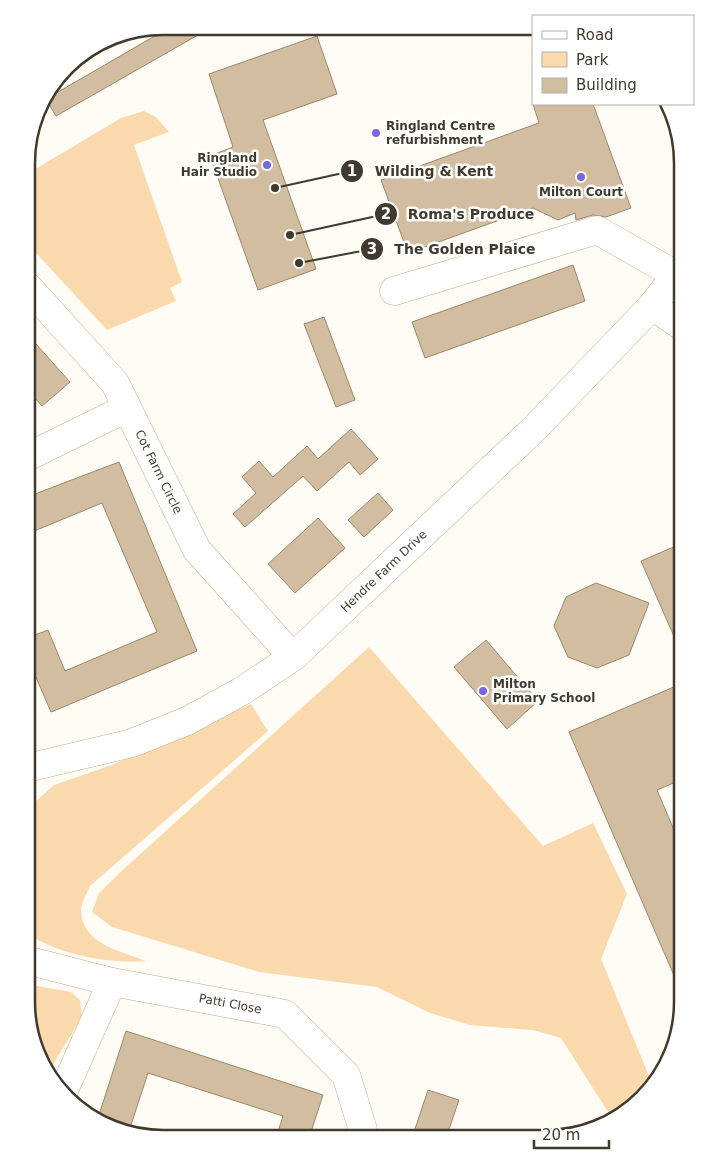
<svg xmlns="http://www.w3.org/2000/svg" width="709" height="1165" font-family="'DejaVu Sans',sans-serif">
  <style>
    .green { fill: #fadaad }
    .building { fill: #d2bda0; stroke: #9a876b }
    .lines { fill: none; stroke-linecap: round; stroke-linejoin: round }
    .street-casing { stroke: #c2ae91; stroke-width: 29 }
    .street { stroke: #fff; stroke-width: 28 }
    .poi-dot { fill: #7a67e2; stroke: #fff; stroke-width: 2 }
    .labels { text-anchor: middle; stroke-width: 5; stroke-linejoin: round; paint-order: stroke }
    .poi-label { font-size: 12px; font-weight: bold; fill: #41392d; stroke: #fff; text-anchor: start }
    .street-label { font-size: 12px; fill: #41392d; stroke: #fff }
    .rim { fill: none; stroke: #41392d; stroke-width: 2.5 }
    .leader { fill: none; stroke: #41392d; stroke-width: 2 }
    .callout-dot { fill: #41392d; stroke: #fff; stroke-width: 2 }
    .mark-label { font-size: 15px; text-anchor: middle; font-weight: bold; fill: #fff }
    .callout-label { font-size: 14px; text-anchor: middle; font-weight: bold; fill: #41392d; stroke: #fff; stroke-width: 5; stroke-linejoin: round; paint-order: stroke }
  </style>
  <rect width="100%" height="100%" fill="#fffbf5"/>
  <g class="green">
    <path d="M144,111l12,6 13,15 -35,13 48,137 -12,6 6,13 -69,29 -80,-87v-69l94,-56z"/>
    <path d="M369,647l174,199 50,-23 34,71 -26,65 50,122 -41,34 -49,-77 -28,-8 -63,-5 -40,-12 -53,-26 -118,-15 -147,-45 -20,-15 7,-19 27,-26z"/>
    <path d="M251,704l17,27 -178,155c-3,7 -9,17 -9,25 1,33 40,40 65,50 -39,3 -86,-6 -120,-28v-107l9,-24 19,-17 58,-20z"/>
    <path d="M26,984l45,8 9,8 2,17 -33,54 -12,-17 -11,-52z"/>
  </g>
  <g class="building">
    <path d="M172,26l40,1 -156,89 -10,-17z"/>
    <path d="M317,36l20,58 -74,26 53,149 -58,21 -48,-134 23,-9 -24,-73z"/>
    <path d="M533,104h60l38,104 -25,9 -13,-2 -17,5 -1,-7 -17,7 -25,-12 -125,45 -27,-73 158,-57z"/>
    <path d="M573,265l12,36 -160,57 -13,-36z"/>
    <path d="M324,317l31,83 -19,7 -32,-83z"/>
    <path d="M27,334l43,48 -28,24 -15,-17z"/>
    <path d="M351,429l27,30 -18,16 -11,-13 -32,29 -14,-15 -58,51 -12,-13 23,-21 -14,-16 17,-16 14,16 34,-31 11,13z"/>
    <path d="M119,462l78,189 -146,61 -19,-44 -5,2v-32l21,-8 17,41 92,-39 -55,-129 -75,31v-37z"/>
    <path d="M378,493l15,17 -29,27 -16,-17z"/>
    <path d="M318,518l27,30 -50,45 -27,-29z"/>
    <path d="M683,543v114l-42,-96z"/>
    <path d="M596,583l53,20 -20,52 -32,13 -29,-11 -14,-31 12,-29z"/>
    <path d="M486,640l52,61 -31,28 -53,-62z"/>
    <path d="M683,683v96l-26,11 25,59v145l-113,-262z"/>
    <path d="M126,1031l197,64 -14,43h-33l7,-22 -135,-43 -19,58 -31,-13z"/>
    <path d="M428,1090l31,10 -13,38h-34z"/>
  </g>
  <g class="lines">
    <g class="street-casing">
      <g id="street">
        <path id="s1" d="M27,286l88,97 82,167 96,107"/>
        <path d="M394,291l203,-61 79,45"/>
        <path d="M652,306l31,21"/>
        <path d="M27,457l100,-49"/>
        <path id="s2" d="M27,768l105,-25 55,-22 55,-30 51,-34 242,-229 117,-122 31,-40"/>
        <path id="s3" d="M26,960l86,22 173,32 61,61 17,55 -2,8"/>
        <path d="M64,1090l48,-108"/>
      </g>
    </g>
    <use href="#street" class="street"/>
  </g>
  <g class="poi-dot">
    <circle cx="376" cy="133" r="5"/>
    <circle cx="267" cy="165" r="5"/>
    <circle cx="581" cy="177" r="5"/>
    <circle cx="483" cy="691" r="5"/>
  </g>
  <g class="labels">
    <g class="poi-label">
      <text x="386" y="130">Ringland Centre<tspan x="386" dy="14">refurbishment</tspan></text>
      <text x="257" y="162" text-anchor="end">Ringland<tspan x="257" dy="14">Hair Studio</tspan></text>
      <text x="581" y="196" text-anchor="middle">Milton Court</text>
      <text x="493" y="688">Milton<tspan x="493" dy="14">Primary School</tspan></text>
    </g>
    <g class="street-label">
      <text dy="4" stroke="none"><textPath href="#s1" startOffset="230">Cot Farm Circle</textPath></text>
      <text dy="4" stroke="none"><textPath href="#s2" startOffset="416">Hendre Farm Drive</textPath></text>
      <text dy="4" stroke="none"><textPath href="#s3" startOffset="209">Patti Close</textPath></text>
    </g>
  </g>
  <path d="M0 0H709V1165H0ZM163 35H546A128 128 0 0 1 674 163V1002A128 128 0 0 1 546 1130H163A128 128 0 0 1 35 1002V163A128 128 0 0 1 163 35Z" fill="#fff" fill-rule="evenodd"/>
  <path class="rim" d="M163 35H546A128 128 0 0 1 674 163V1002A128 128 0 0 1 546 1130H163A128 128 0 0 1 35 1002V163A128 128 0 0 1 163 35Z"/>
  <path class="leader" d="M275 188L352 171M290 235L386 214M299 263L372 249"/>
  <g class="callout-dot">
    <circle cx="275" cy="188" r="5"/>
    <circle cx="290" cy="235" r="5"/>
    <circle cx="299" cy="263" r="5"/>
    <circle cx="352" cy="171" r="12"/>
    <circle cx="386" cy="214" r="12"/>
    <circle cx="372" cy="249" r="12"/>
  </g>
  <g class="mark-label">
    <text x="352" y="176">1</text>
    <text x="386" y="219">2</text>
    <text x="372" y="254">3</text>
  </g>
  <g class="callout-label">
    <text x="434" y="176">Wilding &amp; Kent</text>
    <text x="471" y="219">Roma's Produce</text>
    <text x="465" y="254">The Golden Plaice</text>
  </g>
  <rect x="532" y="15" width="162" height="90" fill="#ffffff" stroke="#b3b0ab"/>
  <rect x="542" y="31" width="25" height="8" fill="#ffffff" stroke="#b3b0ab"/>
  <text x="576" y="40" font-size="15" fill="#41392d">Road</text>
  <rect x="542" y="52" width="25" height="15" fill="#fadaad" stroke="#b3b0ab"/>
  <text x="576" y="65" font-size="15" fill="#41392d">Park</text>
  <rect x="542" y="78" width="25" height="15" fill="#d2bda0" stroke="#b3b0ab"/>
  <text x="576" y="90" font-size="15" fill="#41392d">Building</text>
  <path d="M534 1140v8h75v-8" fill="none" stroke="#41392d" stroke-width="2.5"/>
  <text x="542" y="1140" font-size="15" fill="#41392d" stroke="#ffffff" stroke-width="4" paint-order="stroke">20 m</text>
</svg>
